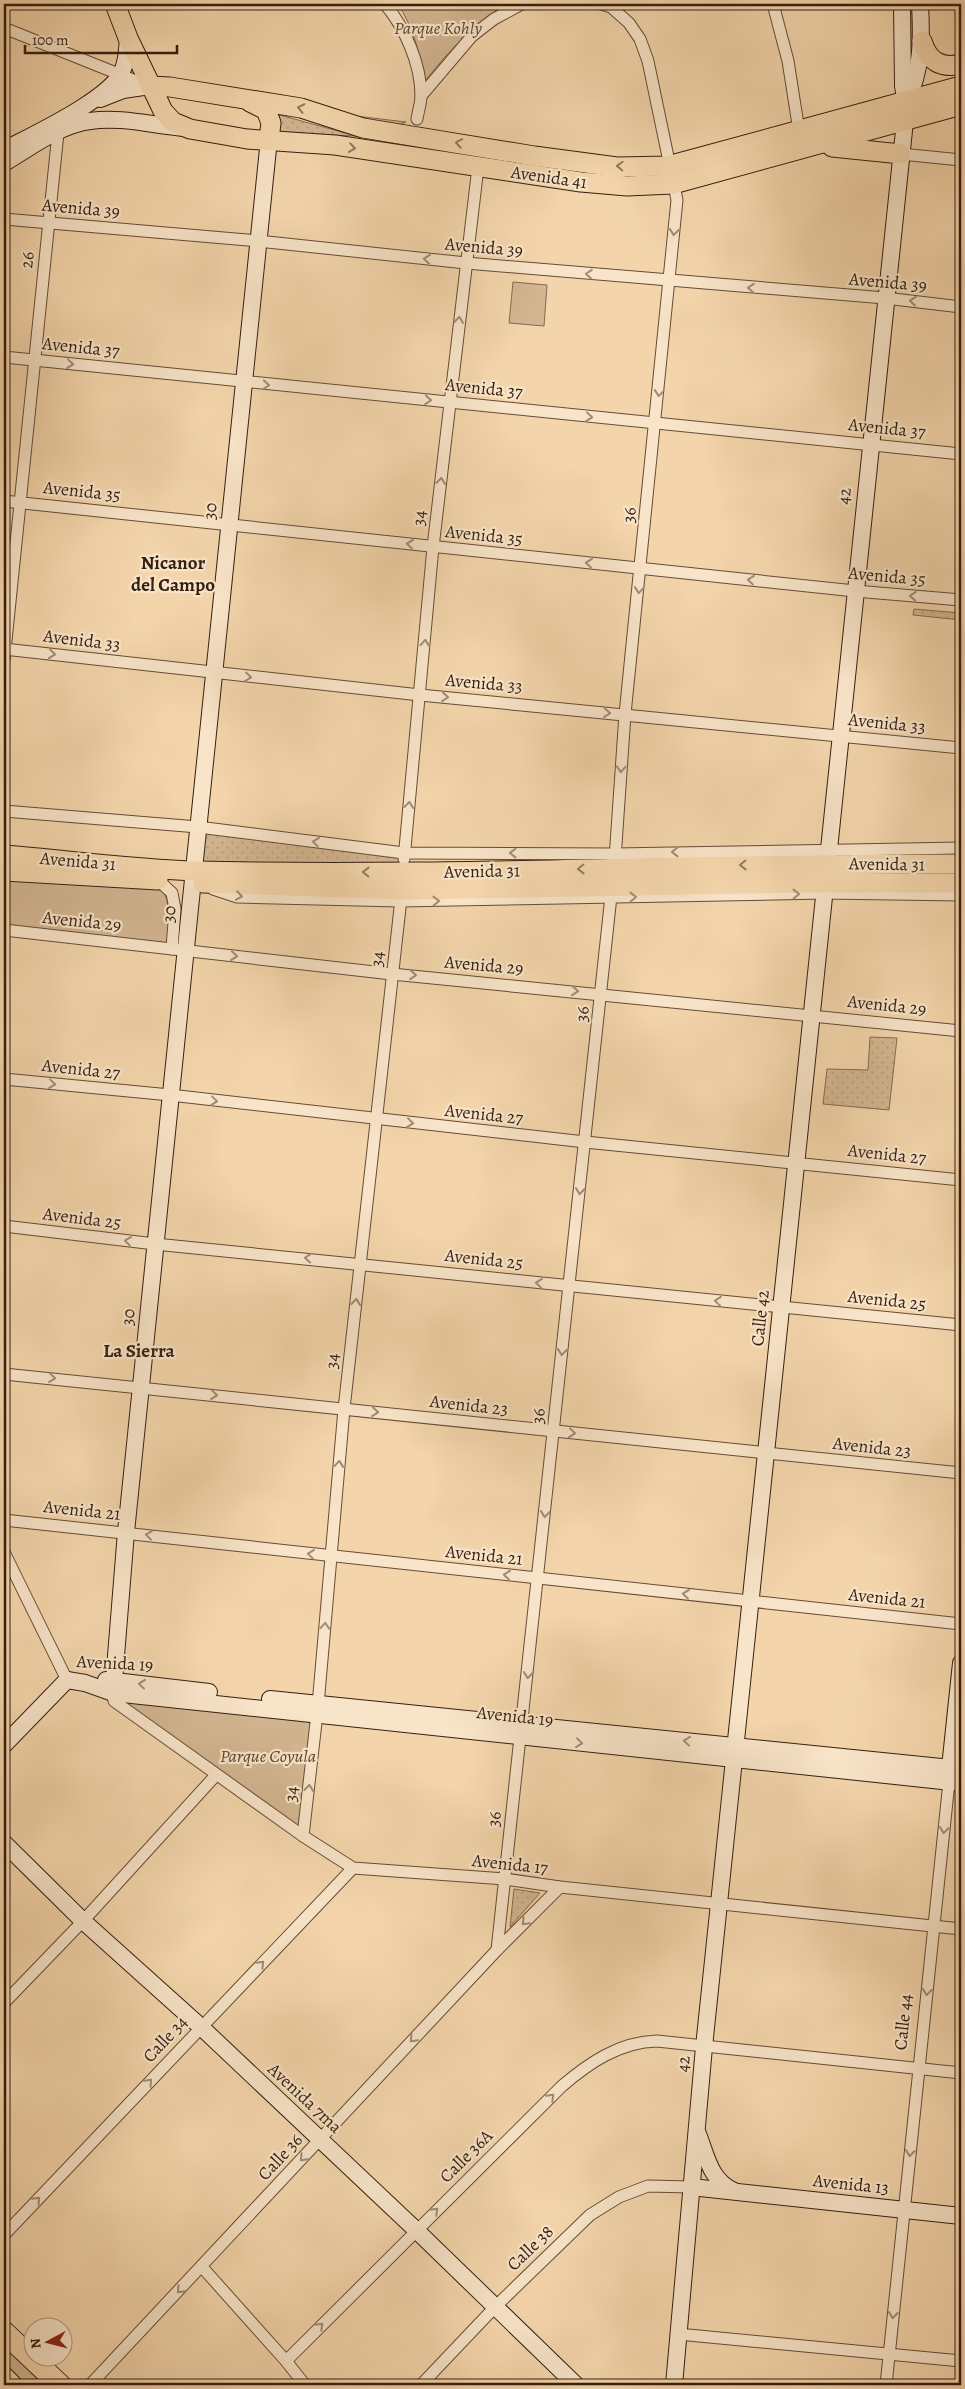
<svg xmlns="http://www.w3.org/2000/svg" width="965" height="2389" font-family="Alegreya,serif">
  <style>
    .grass { fill: url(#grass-dots); stroke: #846a50 }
    .park { fill: #d3b691; stroke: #846a50 }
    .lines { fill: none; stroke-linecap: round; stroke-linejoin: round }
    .street-casing { stroke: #644c37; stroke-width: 13 }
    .secondary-casing { stroke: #341f10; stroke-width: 18 }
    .primary-casing { stroke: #341f10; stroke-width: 21 }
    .highway-casing { stroke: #341f10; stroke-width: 23 }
    .street { stroke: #f8e4c8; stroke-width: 11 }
    .secondary { stroke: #f8e4c8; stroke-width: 16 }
    .primary { stroke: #f4d5ab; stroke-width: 19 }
    .highway { stroke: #f4d5ab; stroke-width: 21 }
    .oneway { stroke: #947a5e }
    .oneway2 { stroke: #a08b75 }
    .labels { text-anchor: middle; stroke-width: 4.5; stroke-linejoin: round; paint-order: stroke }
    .park-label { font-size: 18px; font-style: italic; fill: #5c4530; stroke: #f8e4c8 }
    .street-label { font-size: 18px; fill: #341f10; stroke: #f8e4c8 }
    .neighbourhood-label { font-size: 19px; font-weight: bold; fill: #341f10; stroke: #f8e4c8 }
  </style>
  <defs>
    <pattern id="grass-dots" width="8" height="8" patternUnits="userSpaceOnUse" patternTransform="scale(1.25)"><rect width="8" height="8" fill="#d3b691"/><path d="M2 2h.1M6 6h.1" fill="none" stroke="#b69c7c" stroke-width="1.8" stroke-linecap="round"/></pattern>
  </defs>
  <rect width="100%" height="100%" fill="#f4d5ab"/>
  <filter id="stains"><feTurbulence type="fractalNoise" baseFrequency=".004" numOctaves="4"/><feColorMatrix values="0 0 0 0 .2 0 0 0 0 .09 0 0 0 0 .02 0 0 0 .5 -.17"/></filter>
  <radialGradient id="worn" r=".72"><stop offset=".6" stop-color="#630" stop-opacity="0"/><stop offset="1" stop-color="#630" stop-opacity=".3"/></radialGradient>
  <g class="grass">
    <path d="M908,4h6l2,24 -7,54z"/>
    <path d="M280,115l76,21 -71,-3 -5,-2 -3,-5v-7z"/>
    <path d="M347,115l59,7 -12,5z"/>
    <path d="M914,609l47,4v7l-48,-5z"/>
    <path d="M198,827l204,26 1,20 -210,-2z"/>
    <path d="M870,1037l27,1 -8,72 -66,-6 4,-35 41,1z"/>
    <path d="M514,1889l26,4 -30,34z"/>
  </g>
  <g class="park">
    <path d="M398,4h109c-33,19 -58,47 -82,77 -5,-27 -12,-54 -27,-77z"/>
    <path d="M513,282l34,3 -3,41 -35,-3z"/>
    <path d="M4,871l154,9 9,20 5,49 -168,-19z"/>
    <path d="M130,1702l184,20 -14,107 -171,-122z"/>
    <path d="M4,2343l46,42h-29l-17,-16z"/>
  </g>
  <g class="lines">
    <g class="street-casing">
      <g id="street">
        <path d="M385,4c20,24 36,60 36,92 0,7 -3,16 -4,23"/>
        <path d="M601,4l10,3 18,16 11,16 8,22 29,139 -52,514 -10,145"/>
        <path d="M773,4l15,57 11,70"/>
        <path d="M4,28l142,57"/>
        <path d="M421,96l51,-60 22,-17 28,-15"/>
        <path d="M901,154l60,6"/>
        <path d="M4,219l254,22 208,22 419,35 76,9"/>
        <path d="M4,357l957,97"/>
        <path d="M4,501l851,90 106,9"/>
        <path d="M4,649l416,46 541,53"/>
        <path d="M4,660l54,-527"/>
        <path d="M4,811l194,16 206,26 211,1 346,-6"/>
        <path d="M404,859l29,-312 45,-380"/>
        <path d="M158,880l14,13 3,16 -3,40"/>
        <path d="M213,889l24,8 163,4 424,-8 137,2"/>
        <path d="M4,930l388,44 569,57"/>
        <path d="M4,1079l166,16 415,47 376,38"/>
        <path d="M4,1226l151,18 806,81"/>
        <path d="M4,1374l957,99"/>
        <path d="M4,1520l957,104"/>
        <path d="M4,1552l63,128"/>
        <path d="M113,1693l1,8 189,135 50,32 152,11 55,8 401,42"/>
        <path d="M303,1836l15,-131 26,-296 58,-519"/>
        <path d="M497,1950l115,-1063"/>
        <path d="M4,2003l79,-82 133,-146"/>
        <path d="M4,2235l349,-367"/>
        <path d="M202,2267l84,94 19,24"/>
        <path d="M678,2334l283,27"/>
        <path d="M286,2361l276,-275c27,-23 57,-44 95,-45l304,32"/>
        <path d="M90,2385l407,-435 63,-63"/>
        <path d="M421,2385l74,-78 95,-92 29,-18 29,-11 43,1"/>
        <path d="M886,2385l63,-603"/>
      </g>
    </g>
    <g class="secondary-casing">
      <g id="secondary">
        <path d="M100,99l23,-9 27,-4"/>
        <path d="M906,103c16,-33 16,-63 14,-99"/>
        <path d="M4,150c28,-15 109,-52 119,-81 4,-9 4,-21 5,-31"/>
        <path d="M4,163c26,-15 55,-38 86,-42 31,-5 65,5 95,7"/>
        <path d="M67,1680l18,3 28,10 848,90"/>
        <path d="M106,1680l103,12"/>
        <path d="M113,1693l13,-161 143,-1393"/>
        <path d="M270,1699l691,70"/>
        <path d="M4,1745l63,-65"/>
        <path d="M949,1777l12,-114"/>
        <path d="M4,1843l79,78 118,106 215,203 160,155"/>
        <path d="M698,2134c9,23 12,46 36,57"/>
        <path d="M691,2187l270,29"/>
        <path d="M674,2385l30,-338 201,-1926 1,-18 -3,-17 -1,-82"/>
      </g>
    </g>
    <g class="primary-casing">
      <g id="primary">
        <path d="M115,4l13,34 35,73 10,11 17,7 57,10 88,6 246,37 46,4 46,-2 288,-79"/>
        <path d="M922,41c6,20 19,28 39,23"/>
        <path d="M150,86l20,1 131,21 62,20 171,28 83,11 51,-1 293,-80"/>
        <path d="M250,102l16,8 5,13 -2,16"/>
        <path d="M832,147l69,7"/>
        <path d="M4,855c63,5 128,14 192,16 255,6 510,-8 765,-7"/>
        <path d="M4,871l154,9"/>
        <path d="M203,883l199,7 403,-7h156"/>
      </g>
    </g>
    <g class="highway-casing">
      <g id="highway">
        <path d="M4,2332l56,53"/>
        <path d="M4,2378l7,7"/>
      </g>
    </g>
    <use href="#street" class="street"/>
    <use href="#secondary" class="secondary"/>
    <use href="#primary" class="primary"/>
    <use href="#highway" class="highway"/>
  </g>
  <defs><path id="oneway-chevron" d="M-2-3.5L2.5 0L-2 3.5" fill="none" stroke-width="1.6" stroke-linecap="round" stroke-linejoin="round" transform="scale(1.25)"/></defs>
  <g class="oneway">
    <use href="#oneway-chevron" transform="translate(301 108) rotate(-168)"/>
    <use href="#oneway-chevron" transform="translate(459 143) rotate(-170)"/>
    <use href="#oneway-chevron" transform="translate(352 148) rotate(8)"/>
    <use href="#oneway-chevron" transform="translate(620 166) rotate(-178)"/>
    <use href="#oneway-chevron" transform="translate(743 865) rotate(179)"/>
    <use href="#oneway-chevron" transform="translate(581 869) rotate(179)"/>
    <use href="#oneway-chevron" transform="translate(366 872) rotate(-179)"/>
  </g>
  <g class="oneway2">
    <use href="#oneway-chevron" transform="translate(674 232) rotate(96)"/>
    <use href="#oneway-chevron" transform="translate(427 259) rotate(-174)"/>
    <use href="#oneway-chevron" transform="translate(589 274) rotate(-175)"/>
    <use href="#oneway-chevron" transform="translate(751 288) rotate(-176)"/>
    <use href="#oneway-chevron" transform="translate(913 301) rotate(-174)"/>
    <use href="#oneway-chevron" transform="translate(459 320) rotate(-83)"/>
    <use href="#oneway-chevron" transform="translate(70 364) rotate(6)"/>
    <use href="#oneway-chevron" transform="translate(266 385) rotate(5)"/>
    <use href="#oneway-chevron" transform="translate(659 393) rotate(95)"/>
    <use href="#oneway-chevron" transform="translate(428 400) rotate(5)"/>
    <use href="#oneway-chevron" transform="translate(589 417) rotate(6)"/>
    <use href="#oneway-chevron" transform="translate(441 481) rotate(-84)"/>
    <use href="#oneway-chevron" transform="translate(410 544) rotate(-174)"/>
    <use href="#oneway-chevron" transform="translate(589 563) rotate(-174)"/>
    <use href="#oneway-chevron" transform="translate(751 580) rotate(-174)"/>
    <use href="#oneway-chevron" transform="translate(639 590) rotate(96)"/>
    <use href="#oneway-chevron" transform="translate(913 596) rotate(-175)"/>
    <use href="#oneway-chevron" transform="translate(425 643) rotate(-85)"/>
    <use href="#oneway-chevron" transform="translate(52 654) rotate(7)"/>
    <use href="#oneway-chevron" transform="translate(248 677) rotate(6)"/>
    <use href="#oneway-chevron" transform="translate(445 697) rotate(5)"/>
    <use href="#oneway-chevron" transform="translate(607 713) rotate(5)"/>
    <use href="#oneway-chevron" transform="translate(621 769) rotate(94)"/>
    <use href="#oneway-chevron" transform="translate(409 805) rotate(-84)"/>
    <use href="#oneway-chevron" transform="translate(316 842) rotate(-173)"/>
    <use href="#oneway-chevron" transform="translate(675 852) rotate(179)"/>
    <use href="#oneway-chevron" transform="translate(513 853) rotate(-180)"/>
    <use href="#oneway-chevron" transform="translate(796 894) rotate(-1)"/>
    <use href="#oneway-chevron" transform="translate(239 896) rotate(8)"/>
    <use href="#oneway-chevron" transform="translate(633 897) rotate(-1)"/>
    <use href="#oneway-chevron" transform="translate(436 901) rotate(-1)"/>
    <use href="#oneway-chevron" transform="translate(234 956) rotate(6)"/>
    <use href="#oneway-chevron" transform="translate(413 975) rotate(5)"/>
    <use href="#oneway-chevron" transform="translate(575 991) rotate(5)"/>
    <use href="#oneway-chevron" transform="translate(52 1084) rotate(6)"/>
    <use href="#oneway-chevron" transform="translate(214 1101) rotate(7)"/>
    <use href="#oneway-chevron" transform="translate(410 1123) rotate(6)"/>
    <use href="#oneway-chevron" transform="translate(580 1191) rotate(96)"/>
    <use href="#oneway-chevron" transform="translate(128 1241) rotate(-173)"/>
    <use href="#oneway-chevron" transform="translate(308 1258) rotate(-175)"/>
    <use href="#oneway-chevron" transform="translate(539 1283) rotate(-174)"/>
    <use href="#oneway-chevron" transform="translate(718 1301) rotate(-174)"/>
    <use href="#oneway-chevron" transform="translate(356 1302) rotate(-84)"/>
    <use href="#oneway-chevron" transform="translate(562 1352) rotate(96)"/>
    <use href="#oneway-chevron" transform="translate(52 1378) rotate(6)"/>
    <use href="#oneway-chevron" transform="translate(214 1395) rotate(6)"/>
    <use href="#oneway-chevron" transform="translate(375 1412) rotate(6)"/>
    <use href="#oneway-chevron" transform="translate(572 1433) rotate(6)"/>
    <use href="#oneway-chevron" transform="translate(339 1464) rotate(-85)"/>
    <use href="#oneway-chevron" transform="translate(545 1514) rotate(96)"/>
    <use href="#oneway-chevron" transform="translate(149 1535) rotate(-173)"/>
    <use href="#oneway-chevron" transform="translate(311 1554) rotate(-173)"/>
    <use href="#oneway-chevron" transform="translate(507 1575) rotate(-174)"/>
    <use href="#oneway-chevron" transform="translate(686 1594) rotate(-174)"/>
    <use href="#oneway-chevron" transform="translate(325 1626) rotate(-86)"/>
    <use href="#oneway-chevron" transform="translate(528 1675) rotate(96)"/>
    <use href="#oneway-chevron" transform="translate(142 1684) rotate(-173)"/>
    <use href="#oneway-chevron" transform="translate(687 1741) rotate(-174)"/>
    <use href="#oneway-chevron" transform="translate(579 1743) rotate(6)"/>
    <use href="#oneway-chevron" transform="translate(309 1788) rotate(-84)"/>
    <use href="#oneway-chevron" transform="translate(944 1830) rotate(96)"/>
    <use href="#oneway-chevron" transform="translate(525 1922) rotate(135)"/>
    <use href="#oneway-chevron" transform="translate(261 1964) rotate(-46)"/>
    <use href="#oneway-chevron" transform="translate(927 1992) rotate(96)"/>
    <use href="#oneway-chevron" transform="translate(413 2039) rotate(133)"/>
    <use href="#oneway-chevron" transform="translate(149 2082) rotate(-47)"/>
    <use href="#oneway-chevron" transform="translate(551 2097) rotate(-45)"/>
    <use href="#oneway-chevron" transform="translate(910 2153) rotate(96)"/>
    <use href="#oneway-chevron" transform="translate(303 2158) rotate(133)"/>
    <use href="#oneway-chevron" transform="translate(37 2200) rotate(-47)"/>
    <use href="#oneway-chevron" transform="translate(435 2211) rotate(-45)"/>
    <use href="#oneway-chevron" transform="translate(180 2290) rotate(133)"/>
    <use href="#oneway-chevron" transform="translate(893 2315) rotate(96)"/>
    <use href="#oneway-chevron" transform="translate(320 2326) rotate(-45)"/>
  </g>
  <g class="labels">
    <g class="park-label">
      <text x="438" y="34">Parque Kohly</text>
      <text x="268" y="1762">Parque Coyula</text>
    </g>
    <g class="street-label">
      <text transform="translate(549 177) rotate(8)" y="6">Avenida 41</text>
      <text transform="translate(81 208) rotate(5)" y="6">Avenida 39</text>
      <text transform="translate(484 247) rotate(5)" y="6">Avenida 39</text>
      <text transform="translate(27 260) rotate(-84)" y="6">26</text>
      <text transform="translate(888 282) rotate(5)" y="6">Avenida 39</text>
      <text transform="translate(81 347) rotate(6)" y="6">Avenida 37</text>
      <text transform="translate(484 388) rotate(6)" y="6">Avenida 37</text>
      <text transform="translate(887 428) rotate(6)" y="6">Avenida 37</text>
      <text transform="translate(82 491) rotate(6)" y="6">Avenida 35</text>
      <text transform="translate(844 496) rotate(-84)" y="6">42</text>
      <text transform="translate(210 511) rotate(-84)" y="6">30</text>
      <text transform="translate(629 515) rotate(-84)" y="6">36</text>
      <text transform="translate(419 518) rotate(-84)" y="6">34</text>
      <text transform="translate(484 535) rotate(6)" y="6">Avenida 35</text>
      <text transform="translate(887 576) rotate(5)" y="6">Avenida 35</text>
      <text transform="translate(82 640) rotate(7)" y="6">Avenida 33</text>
      <text transform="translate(484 683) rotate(5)" y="6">Avenida 33</text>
      <text transform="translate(887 723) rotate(6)" y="6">Avenida 33</text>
      <text transform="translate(78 861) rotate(5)" y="6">Avenida 31</text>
      <text transform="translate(887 864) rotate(1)" y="6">Avenida 31</text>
      <text transform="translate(482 871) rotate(-1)" y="6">Avenida 31</text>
      <text transform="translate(169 914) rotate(-84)" y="6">30</text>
      <text transform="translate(82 921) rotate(6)" y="6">Avenida 29</text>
      <text transform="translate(377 959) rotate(-84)" y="6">34</text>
      <text transform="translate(484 965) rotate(5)" y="6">Avenida 29</text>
      <text transform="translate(887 1005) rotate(6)" y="6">Avenida 29</text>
      <text transform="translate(582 1014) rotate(-84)" y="6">36</text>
      <text transform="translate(81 1069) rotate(6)" y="6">Avenida 27</text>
      <text transform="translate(484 1114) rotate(6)" y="6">Avenida 27</text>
      <text transform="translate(887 1154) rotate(6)" y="6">Avenida 27</text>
      <text transform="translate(82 1218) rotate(7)" y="6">Avenida 25</text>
      <text transform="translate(484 1259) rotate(6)" y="6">Avenida 25</text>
      <text transform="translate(887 1300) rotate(6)" y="6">Avenida 25</text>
      <text transform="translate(128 1317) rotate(-84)" y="6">30</text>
      <text transform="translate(760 1318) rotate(-84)" y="6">Calle 42</text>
      <text transform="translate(332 1361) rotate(-84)" y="6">34</text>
      <text transform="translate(469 1405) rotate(6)" y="6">Avenida 23</text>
      <text transform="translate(538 1416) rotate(-84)" y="6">36</text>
      <text transform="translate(872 1447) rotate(6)" y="6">Avenida 23</text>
      <text transform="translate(82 1510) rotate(6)" y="6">Avenida 21</text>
      <text transform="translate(484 1555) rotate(6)" y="6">Avenida 21</text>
      <text transform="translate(887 1598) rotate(6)" y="6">Avenida 21</text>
      <text transform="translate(115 1663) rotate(3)" y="6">Avenida 19</text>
      <text transform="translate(515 1716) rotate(6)" y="6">Avenida 19</text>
      <text transform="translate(291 1794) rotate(-84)" y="6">34</text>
      <text transform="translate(494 1819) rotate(-83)" y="6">36</text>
      <text transform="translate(510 1864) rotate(6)" y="6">Avenida 17</text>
      <text transform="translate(903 2022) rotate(-84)" y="6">Calle 44</text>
      <text transform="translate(165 2039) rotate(-47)" y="6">Calle 34</text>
      <text transform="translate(683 2064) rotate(-85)" y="6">42</text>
      <text transform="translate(305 2098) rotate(43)" y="6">Avenida 7ma</text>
      <text transform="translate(466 2156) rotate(-45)" y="6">Calle 36A</text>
      <text transform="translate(280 2157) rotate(-47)" y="6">Calle 36</text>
      <text transform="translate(851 2184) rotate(6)" y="6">Avenida 13</text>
      <text transform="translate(530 2248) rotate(-44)" y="6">Calle 38</text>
    </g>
    <g class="neighbourhood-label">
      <text x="173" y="569">Nicanor<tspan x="173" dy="22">del Campo</tspan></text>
      <text x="139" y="1357">La Sierra</text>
    </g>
  </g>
  <rect width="965" height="2389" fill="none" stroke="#f4d5ab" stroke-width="20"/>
  <rect x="5" y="5" width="955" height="2379" fill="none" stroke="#341f10" stroke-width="2.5"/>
  <rect x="10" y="10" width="945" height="2369" fill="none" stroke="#341f10"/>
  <g transform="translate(48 2342) rotate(263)"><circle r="24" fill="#f8e4c8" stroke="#aa957e"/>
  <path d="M0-4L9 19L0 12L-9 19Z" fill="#8f2418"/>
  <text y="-8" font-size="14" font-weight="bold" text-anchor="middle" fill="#341f10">N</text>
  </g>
  <path d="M25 45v8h152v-8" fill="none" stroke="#341f10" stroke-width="2.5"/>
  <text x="32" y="45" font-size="15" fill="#341f10" stroke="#f8e4c8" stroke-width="4" paint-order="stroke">100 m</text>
  <rect width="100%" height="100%" filter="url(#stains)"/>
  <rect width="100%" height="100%" fill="url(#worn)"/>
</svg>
